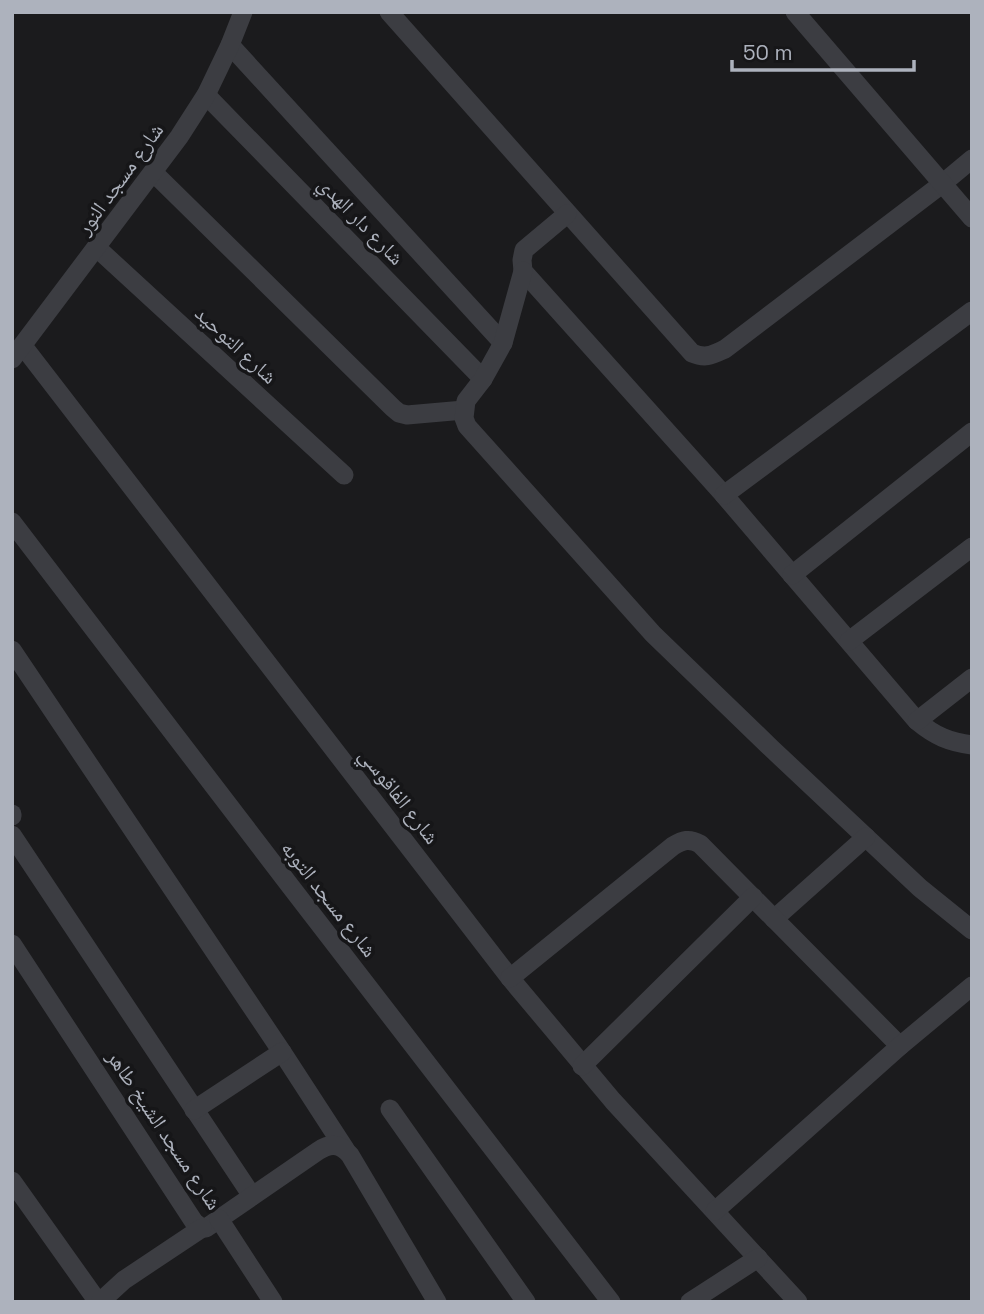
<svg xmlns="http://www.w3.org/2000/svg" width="984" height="1314" font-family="'Space Grotesk','Noto Naskh Arabic',sans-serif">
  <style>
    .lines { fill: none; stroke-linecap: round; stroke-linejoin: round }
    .street { stroke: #3c3d42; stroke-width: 19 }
    .labels { text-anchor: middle; stroke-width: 7; stroke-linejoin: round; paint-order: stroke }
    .street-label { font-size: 21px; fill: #adb2bd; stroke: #161618 }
  </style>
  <rect width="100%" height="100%" fill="#1b1b1d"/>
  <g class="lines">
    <g class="street">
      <path d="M389,12l303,341c14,6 20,2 33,-4l217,-165 30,-25"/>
      <path d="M795,12l177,206"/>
      <path d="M230,45l273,298"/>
      <path d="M206,95l277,284"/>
      <path d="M154,173l239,235 6,5 8,2 57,-5"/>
      <path d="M567,214l-43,36 -2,10 1,11 201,224 193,226c18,15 32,21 55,24"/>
      <path d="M97,248l247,227"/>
      <path d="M523,271l-20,72 -20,36 -17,22 -2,17 3,8 186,208 118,114 149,140 52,42"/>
      <path d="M23,346l487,632 103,123 185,201"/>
      <path d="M12,359l167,-222 27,-42 24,-50 13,-33"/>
      <path d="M724,495l248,-184"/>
      <path d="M12,522l279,365 320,415"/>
      <path d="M792,575l180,-143"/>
      <path d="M849,641l123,-94"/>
      <path d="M12,650l270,402 63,97"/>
      <path d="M917,721l55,-43"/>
      <path d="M12,814v2"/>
      <path d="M12,835l240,361"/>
      <path d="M774,919l92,-82"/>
      <path d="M12,944l182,278 8,6h4l112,-77c12,-8 22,-8 32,4l87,147"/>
      <path d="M510,978l163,-132c10,-6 16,-8 27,-2l200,202"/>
      <path d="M582,1066l171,-169"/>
      <path d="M390,1109l136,193"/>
      <path d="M194,1110l88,-58"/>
      <path d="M12,1181l86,121"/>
      <path d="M715,1211l185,-165 72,-60"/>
      <path d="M219,1219l54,83"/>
      <path d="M100,1302l24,-22 78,-52"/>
      <path d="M690,1302l68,-44"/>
    </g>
  </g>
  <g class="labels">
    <g class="street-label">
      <text transform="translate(120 179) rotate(-54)" y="7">شارع مسجد النور</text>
      <text transform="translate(361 221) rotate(46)" y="7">شارع دار الهدي</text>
      <text transform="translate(236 345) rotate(43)" y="7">شارع التوحيد</text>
      <text transform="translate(399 796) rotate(52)" y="7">شارع الفاقوسي</text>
      <text transform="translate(329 899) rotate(52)" y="7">شارع مسجد التوبه</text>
      <text transform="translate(164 1130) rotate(56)" y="7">شارع مسجد الشيخ طاهر</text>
    </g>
  </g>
  <rect width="984" height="1314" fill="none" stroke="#adb2bd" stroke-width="28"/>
  <path d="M732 60v10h182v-10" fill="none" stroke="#adb2bd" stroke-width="3.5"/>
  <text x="743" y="60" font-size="21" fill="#adb2bd" stroke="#161618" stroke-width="5" paint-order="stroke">50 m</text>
</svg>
